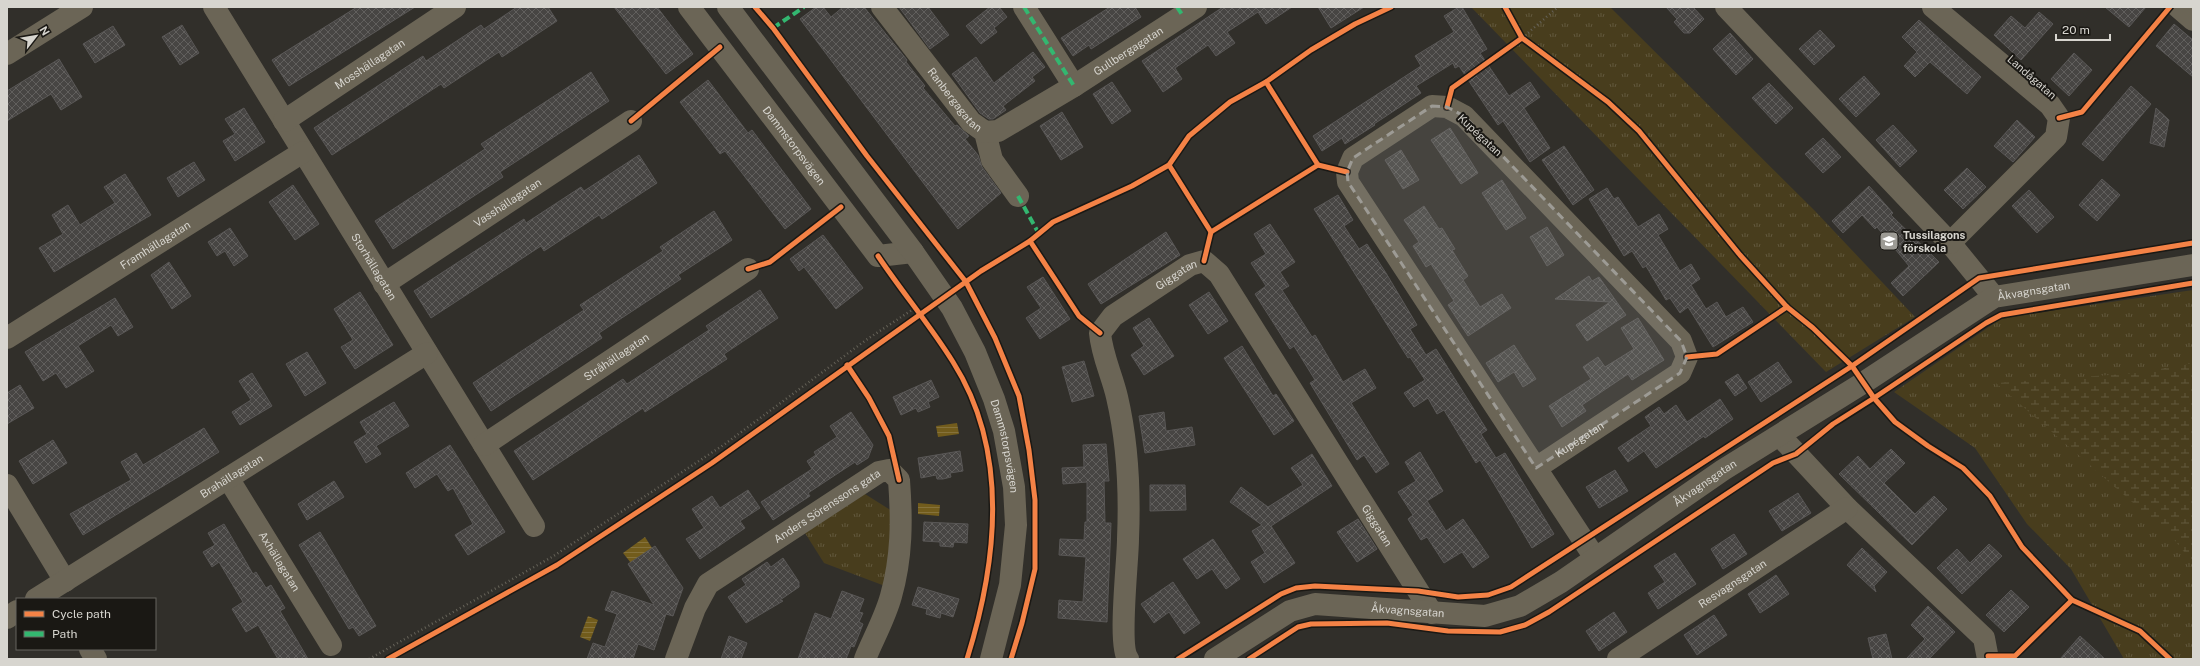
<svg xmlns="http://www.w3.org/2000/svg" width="2200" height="666" font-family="'Public Sans',sans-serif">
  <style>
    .grass { fill: url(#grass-tufts) }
    .wetland { fill: url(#wetland-marsh) }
    .water { fill: url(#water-rules) }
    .building { fill: url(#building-cross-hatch); stroke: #595756 }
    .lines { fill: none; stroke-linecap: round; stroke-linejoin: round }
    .path { stroke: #666359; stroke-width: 2.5; stroke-dasharray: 1 3; stroke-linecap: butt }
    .minor { stroke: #6b6556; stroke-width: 22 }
    .quiet { stroke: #33b770; stroke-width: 4; stroke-dasharray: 8 4; stroke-linecap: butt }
    .cycleway-casing { stroke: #1a1814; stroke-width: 8 }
    .cycleway { stroke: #f48246; stroke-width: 5 }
    .marked { fill: #9d9b95; fill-opacity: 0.2; stroke: #9d9b95; stroke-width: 3; stroke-dasharray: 8 5; stroke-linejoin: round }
    .labels { text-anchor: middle; stroke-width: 4; stroke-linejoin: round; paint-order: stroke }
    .street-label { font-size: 11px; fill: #d7d5cf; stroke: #1a1814 }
    .poi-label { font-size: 11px; font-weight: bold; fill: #d7d5cf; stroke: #1a1814; text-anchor: start }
  </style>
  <defs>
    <pattern id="grass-tufts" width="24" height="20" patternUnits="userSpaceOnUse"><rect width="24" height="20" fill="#483d1d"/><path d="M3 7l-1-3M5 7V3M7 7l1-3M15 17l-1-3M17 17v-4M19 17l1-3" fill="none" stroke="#62583d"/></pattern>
    <pattern id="wetland-marsh" width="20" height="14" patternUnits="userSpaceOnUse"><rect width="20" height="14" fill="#483d1d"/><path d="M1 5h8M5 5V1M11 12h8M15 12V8" fill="none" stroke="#62583d"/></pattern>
    <pattern id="water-rules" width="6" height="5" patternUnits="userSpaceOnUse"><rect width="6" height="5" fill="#725c1c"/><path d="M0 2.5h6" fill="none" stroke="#85723c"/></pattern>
    <pattern id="building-cross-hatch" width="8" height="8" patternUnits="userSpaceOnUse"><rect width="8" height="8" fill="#474543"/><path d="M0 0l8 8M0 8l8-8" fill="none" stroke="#615f5d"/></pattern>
  </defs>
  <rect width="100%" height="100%" fill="#312f2a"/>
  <g class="grass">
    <path d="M1471,7h139l205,204 100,106 -89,55z"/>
    <path d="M2193,290v369h-69l-53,-90 -44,-45 -52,-76 -81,-56 108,-74z"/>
    <path d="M865,494l27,17v25l-7,50 -61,-23 -19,-30z"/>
  </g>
  <path class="wetland" d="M2193,363v200l-21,-26 -176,-154 141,-10z"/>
  <g class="water">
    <path d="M957,423l2,11 -21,3 -2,-11z"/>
    <path d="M918,503l22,2 -1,11 -21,-2z"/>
    <path d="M645,537l7,11 -21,15 -8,-10z"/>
    <path d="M588,616l10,4 -8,21 -10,-4z"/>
  </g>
  <g class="building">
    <path d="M357,7h58l-126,79 -17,-26z"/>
    <path d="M517,7h31l9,14 -55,36 -3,-5 -55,36 -3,-4 -109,71 -18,-27 109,-72 3,5 55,-36 3,4z"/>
    <path d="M614,7h43l36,47 -27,20z"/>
    <path d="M816,7h7l8,10 12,-10h21l43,53 -1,2 19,24 -2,2 32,38 2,-1 12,11 -4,3 13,16 4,12 19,26 -43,36 -158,-210z"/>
    <path d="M899,7h29l21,28 -19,14z"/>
    <path d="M990,7h9l8,10 -13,11 3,4 -16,12 -15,-18z"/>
    <path d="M1110,7h25l6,10 -50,32 -2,-4 -16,11 -12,-18z"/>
    <path d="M1223,7h69l-26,17 -8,-12 -31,20 8,11 -19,13 -8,-11 -33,23 7,11 -19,13 -21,-31z"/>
    <path d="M1318,7h46l-33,21z"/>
    <path d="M1459,7h3l25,42 -7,4 29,43 21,-14 10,15 -16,11 26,40 -20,14 -27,-41 -5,4 -39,-59 -4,2 -2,-5 -37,23 5,7 -47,31 1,1 -30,19 -3,-6 -20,13 -9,-15 108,-70 -6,-10 39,-24 -10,-16z"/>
    <path d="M1666,7h27l11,12 -14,14h-6l-10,-11 3,-3z"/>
    <path d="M2105,7h41l-17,20z"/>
    <path d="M2039,12l14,12 -32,36 -27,-25 17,-19 14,12z"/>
    <path d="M1919,20l62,57 -14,17 -37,-32 -15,15 -11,-11 13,-14 -15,-15z"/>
    <path d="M2174,24l19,16v37l-37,-31z"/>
    <path d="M182,25l17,28 -19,12 -18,-28z"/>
    <path d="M113,26l12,19 -30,18 -12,-19z"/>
    <path d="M1820,30l15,16 -21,19 -15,-16z"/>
    <path d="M1730,33l23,26 -17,16 -23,-26z"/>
    <path d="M1033,52l12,15 -13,10 3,4 -32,25 3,4 -13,9h-4l-9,-6 -28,-39 24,-17 18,26z"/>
    <path d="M2074,53l18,17 -23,26 -18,-17z"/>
    <path d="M59,59l23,38 -21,13 -10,-16 -44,27v-30z"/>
    <path d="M591,72l18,29 -109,71 3,5 -110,72 -18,-28 110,-72 -4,-5z"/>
    <path d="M1864,76l16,18 -24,23 -17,-18z"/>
    <path d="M708,80l40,53 4,-3 59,79 -26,20 -60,-78 -5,3 -40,-52z"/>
    <path d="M1112,82l19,29 -19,13 -19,-30z"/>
    <path d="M1769,83l24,25 -17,16 -24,-26z"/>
    <path d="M2131,86l20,18 -48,57 -21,-17z"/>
    <path d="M244,108l21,34 -30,19 -12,-20 12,-7 -10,-15z"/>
    <path d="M2156,108l13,12 -5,27 -14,-4z"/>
    <path d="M1062,112l21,35 -22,13 -21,-34z"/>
    <path d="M2017,120l18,17 -22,25 -19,-16z"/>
    <path d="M1893,125l24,26 -17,16 -24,-27z"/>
    <path d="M1450,128l28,45 -17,11 -30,-44z"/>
    <path d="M1823,138l18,19 -18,16 -18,-19z"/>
    <path d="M1564,146l30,44 -21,15 -31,-45z"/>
    <path d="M1401,150l18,30 -16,9 -18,-29z"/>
    <path d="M639,155l18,28 -55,36 -3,-4 -55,36 -3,-5 -110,72 -17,-27 110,-72 2,4 55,-36 3,4z"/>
    <path d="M194,162l11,18 -27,17 -11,-19z"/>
    <path d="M1967,168l19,19 -23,22 -19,-19z"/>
    <path d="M125,174l26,41 -97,57 -15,-24 24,-14 -11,-19 16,-10 12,20 35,-22 -11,-16z"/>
    <path d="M2102,179l18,16 -23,26 -18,-16z"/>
    <path d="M1502,180l24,38 -20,12 -24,-37z"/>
    <path d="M293,185l26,39 -24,16 -26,-38z"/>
    <path d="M1869,186l24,27 -2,2 48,47 -36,34 -12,-13 18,-17 -32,-39 -2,2 -13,-14 -19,18 -11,-12z"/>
    <path d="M1607,188l7,11 4,-2 20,30 21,-13 9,15 -10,6 22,36 11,-7 9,15 -9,6 15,24 11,-7 9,15 17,-10 10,15 -40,25 -25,-40 -8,6 -10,-15 -4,2 -20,-34 -3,2 -11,-17 -8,5 -35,-57z"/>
    <path d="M2029,190l25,27 -17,16 -25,-27z"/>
    <path d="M1338,195l15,25 -9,6 15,23 8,-5 19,29 31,52 -7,4 16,26 10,-6 51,81 -6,4 15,24 9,-5 49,81 -22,14 -52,-88 -4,3 -32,-53 -7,4 -9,-16 -14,9 -10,-14 21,-13 -15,-23 -2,1 -94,-149z"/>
    <path d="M1424,206l15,23 3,-1 13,21 -3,1 16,26 -5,4 17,27 22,-13 9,14 -43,28 -20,-31 6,-4 -23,-37 -5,3 -13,-21 6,-4 -15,-22z"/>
    <path d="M714,211l18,29 -54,35 3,4 -82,54 3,5 -111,73 -18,-28 111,-73 -4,-5 83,-54 -3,-4z"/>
    <path d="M1270,224l25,38 -15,10 9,14 -7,4 30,47 3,-2 28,47 22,-13 11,19 -25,15 38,61 -13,9 -12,-18 -7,5 -47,-77 5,-3 -21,-34 -4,3 -35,-55 11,-8 -15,-23 15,-9 -12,-20z"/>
    <path d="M1547,227l17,28 -17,11 -17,-29z"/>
    <path d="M230,228l18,28 -14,10 -9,-15 -8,5 -9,-14z"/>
    <path d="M1166,232l14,23 -79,49 -13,-20z"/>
    <path d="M823,235l40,53 -27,21 -32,-42 -5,4 -9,-12z"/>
    <path d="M169,262l22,34 -19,13 -21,-34z"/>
    <path d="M1589,276l3,5 7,-4 27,38 -39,26 -11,-16 34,-23 -55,-3z"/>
    <path d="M1043,277l27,42 -30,20 -14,-21 15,-10 -14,-21z"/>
    <path d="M760,290l18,28 -54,36 3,5 -82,53 -2,-4 -110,72 -19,-29 109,-72 4,5 82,-54 -3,-4z"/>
    <path d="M360,292l33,53 -38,24 -14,-22 12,-7 -19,-31z"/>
    <path d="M1209,292l19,29 -20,13 -19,-29z"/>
    <path d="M115,298l18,29 -15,9 -7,-11 -33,21 16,25 -28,17 -10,-15 -13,8 -18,-29z"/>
    <path d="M1149,318l25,38 -30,19 -13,-20 13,-9 -11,-18z"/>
    <path d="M1638,318l26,42 -32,20 -4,-6 -46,31 4,6 -24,16 -13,-21 42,-27 -8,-12 15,-10 7,10 29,-18 -13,-21z"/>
    <path d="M1514,345l22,34 -13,8 -9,-15 -16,10 -12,-19z"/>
    <path d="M1242,346l31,50 3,-2 18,27 -20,14 -50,-77z"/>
    <path d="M307,352l19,31 -21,13 -19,-32z"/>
    <path d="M1084,361l10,35 -22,6 -10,-35z"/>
    <path d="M1778,362l14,20 -31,20 -13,-20z"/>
    <path d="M252,373l20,33 -32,19 -8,-13 19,-12 -12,-19z"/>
    <path d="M1738,374l9,14 -12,8 -10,-14z"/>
    <path d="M931,380l8,17 -11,5 2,5 -12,5 -2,-4 -15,7 -8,-18z"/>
    <path d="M20,385l14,23 -27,16v-31z"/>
    <path d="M1720,399l13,20 -28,19 -1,-2 -48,32 -12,-17 -16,11 -10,-14 33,-22 -6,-9 14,-10 5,7 12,-9 11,17z"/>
    <path d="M394,402l15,24 -33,20 5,8 -15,9 -12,-21 13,-8 -7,-12z"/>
    <path d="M851,412l22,33 -5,13 -11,7 -2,-3 -47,31 2,3 -37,24 -12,-18 51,-33 -5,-8 9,-6 -2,-3 23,-15 -7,-11z"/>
    <path d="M1164,412l2,19 26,-4 3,18 -50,8 -6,-37z"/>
    <path d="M204,428l15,24 -136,83 -13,-21 61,-34 -10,-18 15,-9 7,12z"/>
    <path d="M53,440l14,23 -34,21 -14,-23z"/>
    <path d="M1106,444l3,37h-5l1,42h6l-4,99 -49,-4 1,-18 24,2 3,-45 -27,-2 1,-16 24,1 1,-18h2v-40l-24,2 -1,-16 22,-1 -1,-22z"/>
    <path d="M450,445l55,87 -37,23 -13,-20 18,-11 -20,-36 -5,3 -11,-17 -22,14 -9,-15z"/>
    <path d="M1891,449l14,14 -21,20 31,31 19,-18 13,13 -35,36 -73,-71 19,-18 12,13z"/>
    <path d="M960,451l3,20 -13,2 1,4 -8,2h-6l-1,-4 -15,3 -3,-20z"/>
    <path d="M1420,452l23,39 -16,10 19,30 17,-12 26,38 -16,11 -11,-16 -18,11 -17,-26 -6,3 -13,-21 5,-4 -15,-23 18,-11 -11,-19z"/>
    <path d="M1312,454l20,32 -61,40 24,37 -31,20 -13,-21 14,-9 -13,-22 10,-6 -32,-23 11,-15 27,20 35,-22 -12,-17z"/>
    <path d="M1615,470l13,21 -29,17 -13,-21z"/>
    <path d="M334,481l10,16 -37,23 -9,-16z"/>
    <path d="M1150,485h35l1,25 -36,1z"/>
    <path d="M748,490l12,18 -20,13 5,7 -45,31 -14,-20 18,-11 -12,-19 20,-13 8,12z"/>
    <path d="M1798,493l13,20 -29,18 -13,-20z"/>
    <path d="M1358,519l19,30 -20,13 -20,-30z"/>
    <path d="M924,522l44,2 -1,19 -13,-1 -1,5 -13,-1v-4l-17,-1z"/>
    <path d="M224,524l29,50 3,-2 10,16 5,-3 14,23 -5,3 28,48h-30l-20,-34 -12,7 -14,-23 11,-7 -24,-40 -7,5 -9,-15 12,-7 -7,-12z"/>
    <path d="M320,532l56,94 -17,10 -6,-9 -4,2 -50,-84z"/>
    <path d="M1734,534l13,20 -24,15 -12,-20z"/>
    <path d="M1213,539l27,40 -14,10 -14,-20 -15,10 -14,-20z"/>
    <path d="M1989,544l13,12 -40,38 -25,-26 20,-19 13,14z"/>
    <path d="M655,546l28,42 -10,28 -7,-2 -12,36 -16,-6 -5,15h-46l6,-16 12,4 12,-33 -12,-4 7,-19 42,14 -26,-41z"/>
    <path d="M1862,548l25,24 -13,14 2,6 -29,-27z"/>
    <path d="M1675,553l21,31 -38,25 -10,-16 17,-11 -11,-16z"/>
    <path d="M783,558l16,24v5l-19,13 3,1 -37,22 -18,-26 18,-12 -4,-6 25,-17 4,5z"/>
    <path d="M1776,575l13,19 -29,19 -12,-19z"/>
    <path d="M1173,582l27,41 -16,11 -15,-22 -15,11 -13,-19z"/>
    <path d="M918,587l41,12 -6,18 -12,-4 -1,5 -14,-4 1,-5 -15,-4z"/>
    <path d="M2011,590l18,17 -25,25 -18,-17z"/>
    <path d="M842,591l22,8 -5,13 4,1 -4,9 4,2 -9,23 -3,-1 -5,13h-48l17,-46 16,6z"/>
    <path d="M1928,606l27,26 -26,27h-23l19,-20 -14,-14z"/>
    <path d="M1614,612l13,20 -28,19 -13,-20z"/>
    <path d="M1714,615l13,20 -30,20 -13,-20z"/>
    <path d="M1886,634l6,25h-19l-5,-21z"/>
    <path d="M729,636l18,7 -6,16h-20z"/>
    <path d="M2080,636l25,23h-45z"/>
  </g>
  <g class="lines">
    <g class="path">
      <path d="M1522,38l36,-31"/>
      <path d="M369,659l183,-102 173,-113 141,-104 46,-30"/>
    </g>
    <g class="minor">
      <path id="s1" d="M214,7l320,519"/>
      <path id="s2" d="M689,7l189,249 35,-4"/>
      <path id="s3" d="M728,7l185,245 39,56 23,44 19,47 10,32 10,56 2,38 -6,60 -19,74"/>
      <path id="s4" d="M882,7l89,115 14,10 7,28 26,36"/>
      <path d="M1024,7l50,79"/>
      <path d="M1726,7l224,236 44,54"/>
      <path d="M1933,7l117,98 9,13 -3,19 -106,106"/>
      <path d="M2178,7l15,13"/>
      <path d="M7,54l75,-47"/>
      <path id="s5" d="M284,121l171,-114"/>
      <path id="s6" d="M985,132l13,-1 76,-45 122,-79"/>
      <path id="s7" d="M384,284l247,-163"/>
      <path id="s8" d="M7,338l296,-186"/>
      <path d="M1780,436l67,72 137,130 4,21"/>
      <path id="s9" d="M484,445l264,-176"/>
      <path id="s10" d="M1536,468l144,-95 7,-16 -6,-16 -217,-225 -17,-9 -15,-1 -79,52 -6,14 1,10 247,376"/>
      <path id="s11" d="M228,478l103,167"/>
      <path d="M7,485l58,96"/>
      <path id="s12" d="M36,599l391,-246"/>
      <path d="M7,618l10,-7"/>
      <path d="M90,649l6,10"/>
      <path id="s13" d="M676,659l19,-51 13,-24 171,-112 10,-2 10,10c3,40 3,77 -8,116 -6,22 -18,43 -26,63"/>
      <path id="s14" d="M1128,659c-10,-14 0,-98 0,-120 2,-47 0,-95 -11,-142 -5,-22 -15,-41 -17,-64l13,-17 77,-51 14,-4 15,13 213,339"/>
      <path id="s15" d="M1215,659l75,-48 25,-7 170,12 35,-10 41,-24 162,-112 140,-87 131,-86 199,-32"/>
      <path id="s16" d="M1618,659l229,-151"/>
    </g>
    <g class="quiet">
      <path d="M1024,7l50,79"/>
      <path d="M1177,7l6,9"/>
      <path d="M773,28l31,-21"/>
      <path d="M1018,196l21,38"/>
    </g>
    <g class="cycleway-casing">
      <g id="cycleway">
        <path d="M755,7l18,21 94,128 99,126 29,56 24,58 10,54 6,50v69l-13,54 -11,36"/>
        <path d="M1505,7l17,31 86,64 31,29 101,124 47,52 26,21 39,38 22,32 21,24 33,24 35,22 27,28 32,51 50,53 68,31 30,28"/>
        <path d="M1266,82l52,83"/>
        <path d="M1447,107l5,-19 70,-50"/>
        <path d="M2059,118l23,-6 88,-105"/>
        <path d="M631,121l89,-74"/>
        <path d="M1169,165l42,67 -7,29"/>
        <path d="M1211,232l107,-67 29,7"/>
        <path d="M1030,241l49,75 21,17"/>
        <path d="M878,256c24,36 52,69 75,106 57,90 44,201 14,297"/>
        <path d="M748,269l22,-7 71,-55"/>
        <path d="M1687,357l30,-3 70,-47"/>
        <path d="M847,365l22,33 20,38 10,44"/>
        <path d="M1988,656h27l57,-56"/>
        <path d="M388,659l169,-94 155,-102 269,-192 49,-30 23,-19 79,-36 37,-21 20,-29 41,-34 36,-20 45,-32 44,-26 36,-17"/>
        <path d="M1178,659l103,-65 15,-6 19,-2 103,5 40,6 30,-2 23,-8 341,-221 127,-88 214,-35"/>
        <path d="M1249,659l49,-32 13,-3 76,-1 61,8 52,1 25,-7 24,-13 224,-149 23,-9 37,-30 41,-26 112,-75 15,-8 192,-32"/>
      </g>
    </g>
    <use href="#cycleway" class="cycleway"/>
  </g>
  <path class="marked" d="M1432,106l15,1 17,9 217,225 6,16 -7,16 -144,95 -188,-286 -1,-10 6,-14z"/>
  <defs>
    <g id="school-square" transform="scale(1)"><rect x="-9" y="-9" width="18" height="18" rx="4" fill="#9d9b95" stroke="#1a1814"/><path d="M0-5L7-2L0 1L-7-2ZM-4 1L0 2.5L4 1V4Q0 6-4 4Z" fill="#fff"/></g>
  </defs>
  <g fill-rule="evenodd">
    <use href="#school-square" x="1889" y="241"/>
  </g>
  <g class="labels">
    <g class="street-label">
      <text dy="4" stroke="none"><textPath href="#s6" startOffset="166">Gullbergagatan</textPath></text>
      <text dy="4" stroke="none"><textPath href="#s5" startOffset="103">Mosshällagatan</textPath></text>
      <text transform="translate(2032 77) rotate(41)" y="4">Landågatan</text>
      <text dy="4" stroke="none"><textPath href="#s4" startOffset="118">Ranbergagatan</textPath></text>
      <text transform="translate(1480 135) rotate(43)" y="4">Kupégatan</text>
      <text dy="4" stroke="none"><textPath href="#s2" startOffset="174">Dammstorpsvägen</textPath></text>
      <text dy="4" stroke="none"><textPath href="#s7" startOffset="148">Vasshällagatan</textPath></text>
      <text dy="4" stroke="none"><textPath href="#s8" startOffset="175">Framhällagatan</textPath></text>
      <text dy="4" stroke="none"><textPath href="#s1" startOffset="305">Storhällagatan</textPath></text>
      <text dy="4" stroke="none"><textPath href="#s14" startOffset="427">Giggatan</textPath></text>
      <text dy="4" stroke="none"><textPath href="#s15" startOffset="928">Åkvagnsgatan</textPath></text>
      <text dy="4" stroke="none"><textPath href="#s9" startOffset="159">Stråhällagatan</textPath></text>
      <text dy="4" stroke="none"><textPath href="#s10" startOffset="52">Kupégatan</textPath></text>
      <text dy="4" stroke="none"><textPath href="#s3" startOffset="524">Dammstorpsvägen</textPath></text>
      <text dy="4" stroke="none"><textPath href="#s12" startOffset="231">Brahällagatan</textPath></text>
      <text dy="4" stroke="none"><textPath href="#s15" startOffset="544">Åkvagnsgatan</textPath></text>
      <text dy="4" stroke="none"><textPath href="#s13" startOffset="224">Anders Sörenssons gata</textPath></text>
      <text dy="4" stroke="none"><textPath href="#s14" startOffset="775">Giggatan</textPath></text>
      <text dy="4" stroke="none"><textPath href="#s11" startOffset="98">Axhällagatan</textPath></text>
      <text dy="4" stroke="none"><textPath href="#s16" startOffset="137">Resvagnsgatan</textPath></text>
      <text dy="4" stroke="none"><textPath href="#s15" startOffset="208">Åkvagnsgatan</textPath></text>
    </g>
    <g class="poi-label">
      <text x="1903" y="239">Tussilagons<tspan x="1903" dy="13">förskola</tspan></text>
    </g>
  </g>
  <rect width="2200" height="666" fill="none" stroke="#d7d5cf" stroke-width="16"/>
  <rect x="16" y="598" width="140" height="52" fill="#1a1814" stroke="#66645f"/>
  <rect x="24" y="611" width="20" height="6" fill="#f48246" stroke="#66645f"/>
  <text x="52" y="618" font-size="12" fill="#d7d5cf">Cycle path</text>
  <rect x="24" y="631" width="20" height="6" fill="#33b770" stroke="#66645f"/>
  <text x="52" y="638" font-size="12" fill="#d7d5cf">Path</text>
  <g transform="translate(36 36) rotate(59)" stroke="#1a1814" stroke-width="3" paint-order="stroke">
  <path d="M0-3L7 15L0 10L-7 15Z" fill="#d7d5cf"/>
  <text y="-6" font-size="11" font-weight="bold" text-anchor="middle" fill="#d7d5cf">N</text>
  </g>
  <path d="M2056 34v6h54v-6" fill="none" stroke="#d7d5cf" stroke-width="2"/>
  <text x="2062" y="34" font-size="12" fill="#d7d5cf" stroke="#1a1814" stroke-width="3" paint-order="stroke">20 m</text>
</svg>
